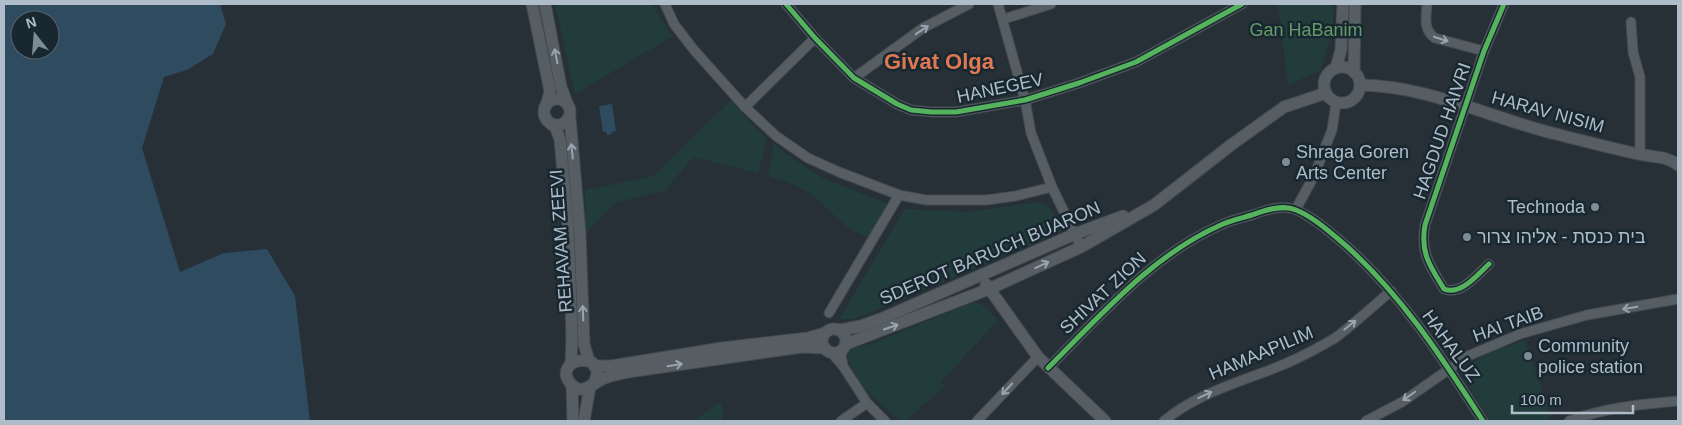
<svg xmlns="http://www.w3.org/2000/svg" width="1682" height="425" font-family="Helvetica,Heebo,sans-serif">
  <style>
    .green { fill: #223c3b }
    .water { fill: #2e4b60; fill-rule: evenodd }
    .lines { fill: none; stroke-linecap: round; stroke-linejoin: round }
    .minor-casing { stroke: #444b50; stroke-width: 11 }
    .tertiary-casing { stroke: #444b50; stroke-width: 13 }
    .minor { stroke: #565e64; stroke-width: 9 }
    .tertiary { stroke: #565e64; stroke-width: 11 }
    .cycleway-casing { stroke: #192731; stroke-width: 8 }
    .cycleway { stroke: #56b35d; stroke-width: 5 }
    .oneway { stroke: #98a5b0 }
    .poi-dot { fill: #7e8c96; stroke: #192731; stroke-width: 2 }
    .labels { text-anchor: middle; stroke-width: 5; stroke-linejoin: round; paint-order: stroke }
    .park-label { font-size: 18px; fill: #639c66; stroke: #192731 }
    .street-label { font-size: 18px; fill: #aebdc9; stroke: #192731 }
    .poi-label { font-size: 18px; fill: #aebdc9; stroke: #192731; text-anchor: start }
    .district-label { font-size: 22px; font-weight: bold; fill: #df7853; stroke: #192731 }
  </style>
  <rect width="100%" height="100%" fill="#263036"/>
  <g class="green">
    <path d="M555,4h98l7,14 13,18 -98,58z"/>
    <path d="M1278,4h55v23l-12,43 -33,15z"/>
    <path d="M731,100l21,25 15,13 -9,35 -65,-16 -28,34 -49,11 -30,30 -1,-42 69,-14z"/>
    <path d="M774,144l22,17 29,18 61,24 2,4 -20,31 -18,-9 -12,-10 -25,-24 -23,-12 -22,-7z"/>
    <path d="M1032,203c6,0 12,0 16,4 7,6 14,18 11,26l-187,79 -20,7h-13l66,-110 63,3z"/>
    <path d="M973,302c11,1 17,10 25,18l-58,63 5,3 -40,35h-3c-24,-18 -46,-36 -55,-66l5,-7 22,-5z"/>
    <path d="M1525,340l26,77 -8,4h-52l-32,-49 29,-20z"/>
    <path d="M722,401l1,20h-30z"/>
  </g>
  <g class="water">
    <path d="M4,4h216l6,20 -13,30 -26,16 -23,7 -22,71 38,124 44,-19 43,-4 28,47 15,125h-306zM20,20h30v30h-30z"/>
    <path d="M612,104l4,27 -4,1v2l-5,1 -1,-3h-3l-4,-26z"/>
  </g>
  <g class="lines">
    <g class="minor-casing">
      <g id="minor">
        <path d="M665,4l9,20 20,26 51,57 31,29 32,22 31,14 60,23 27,5h60l30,-4 36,-9"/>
        <path d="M786,4l29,34 39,40 43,26 14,6 21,2h24l69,-12 54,-17 57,-21 106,-58"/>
        <path d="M998,4l27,96 6,33 21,54 29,60"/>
        <path d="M1427,4c-1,12 -4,26 8,34l49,13"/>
        <path d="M1004,19l47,-15"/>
        <path d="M1631,22l2,30 7,25v77"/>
        <path d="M854,78l69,-50 46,-24"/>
        <path d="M745,107l70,-69"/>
        <path d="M1296,209l18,-33 18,-46 4,-27"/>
        <path d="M1489,264c-11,10 -28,32 -45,25 -14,-23 -24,-36 -19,-64l59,-174 20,-47"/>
        <path d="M829,313l70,-118"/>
        <path d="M843,349l-2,6 2,11"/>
        <path d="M830,351l13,15 24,37 18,18"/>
        <path d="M1048,368c53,-53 105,-114 175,-144 9,-4 19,-6 29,-9 13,-5 31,-11 44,-5 15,6 29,18 41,28 60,50 104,118 146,183"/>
        <path d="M841,421l26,-18"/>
        <path d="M977,421l61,-64"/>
        <path d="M1164,421c36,-30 81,-40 123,-58 16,-7 33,-16 48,-25 19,-14 37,-31 56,-47"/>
        <path d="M1366,421l36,-19 66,-46 52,-22 67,-19 91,-16"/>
        <path d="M1569,421c35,-13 72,-17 109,-20"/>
      </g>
    </g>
    <g class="tertiary-casing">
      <g id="tertiary">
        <path d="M532,4l18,87 -3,12"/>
        <path d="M545,4l16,83 6,16"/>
        <circle cx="1342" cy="85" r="18"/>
        <path d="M1336,68l5,-18 2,-46"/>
        <path d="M1354,72l1,-68"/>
        <path d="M1360,85c70,1 130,33 196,49 28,7 55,14 82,20 14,3 29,2 40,11"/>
        <circle cx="557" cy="112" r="13"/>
        <path d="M570,118l10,115 4,111 5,17"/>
        <path d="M551,124l5,4 4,12 8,85 4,111 -1,28"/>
        <path d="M986,284l52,73 67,64"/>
        <circle cx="834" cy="341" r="12"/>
        <path d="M840,330l21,-4 22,-8 192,-84 48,-18"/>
        <path d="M846,344l143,-55 92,-42 73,-42 77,-60 53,-38 42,-14"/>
        <path d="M594,366h17l111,-18 86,-10 17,-5"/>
        <path d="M594,383c17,-35 -45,-25 -23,1 11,13 23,-2 34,-6 7,-3 15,-4 23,-6l174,-25 23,1"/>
        <path d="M572,385l1,36"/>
        <path d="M584,421l6,-35"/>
      </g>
    </g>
    <use href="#minor" class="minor"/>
    <use href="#tertiary" class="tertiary"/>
    <g class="cycleway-casing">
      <g id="cycleway">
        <path d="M786,4l29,34 39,40 43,26 14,6 21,2h24l69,-12 54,-17 57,-21 106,-58"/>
        <path d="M1489,264c-11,10 -28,32 -45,25 -14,-23 -24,-36 -19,-64l59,-174 20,-47"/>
        <path d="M1048,368c53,-53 105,-114 175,-144 9,-4 19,-6 29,-9 13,-5 31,-11 44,-5 15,6 29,18 41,28 60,50 104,118 146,183"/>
      </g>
    </g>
    <use href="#cycleway" class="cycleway"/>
  </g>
  <defs><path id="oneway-shaft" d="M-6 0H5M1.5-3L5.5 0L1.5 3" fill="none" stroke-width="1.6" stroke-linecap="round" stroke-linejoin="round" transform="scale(1.25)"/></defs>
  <g class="oneway">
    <use href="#oneway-shaft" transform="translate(922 30) rotate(-33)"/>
    <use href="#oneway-shaft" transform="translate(1441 39) rotate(18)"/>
    <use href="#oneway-shaft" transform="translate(556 56) rotate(-101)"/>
    <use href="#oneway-shaft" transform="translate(572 151) rotate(-96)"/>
    <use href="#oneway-shaft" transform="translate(1042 265) rotate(-25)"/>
    <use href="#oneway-shaft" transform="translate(1630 308) rotate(170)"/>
    <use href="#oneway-shaft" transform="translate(583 313) rotate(-92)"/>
    <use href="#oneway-shaft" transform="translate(1350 325) rotate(-39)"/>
    <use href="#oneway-shaft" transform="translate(891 327) rotate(-19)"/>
    <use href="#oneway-shaft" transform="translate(675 365) rotate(-9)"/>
    <use href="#oneway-shaft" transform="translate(1007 389) rotate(133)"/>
    <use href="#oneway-shaft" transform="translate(1205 395) rotate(-25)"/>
    <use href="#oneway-shaft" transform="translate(1409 396) rotate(145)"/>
  </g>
  <g class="poi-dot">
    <circle cx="1286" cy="162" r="5"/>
    <circle cx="1595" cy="207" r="5"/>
    <circle cx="1467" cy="237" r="5"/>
    <circle cx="1528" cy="356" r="5"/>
  </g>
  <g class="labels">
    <g class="park-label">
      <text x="1306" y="36">Gan HaBanim</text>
    </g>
    <g class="street-label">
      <text transform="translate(1000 88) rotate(-12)" y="6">HANEGEV</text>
      <text transform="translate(1548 112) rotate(15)" y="6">HARAV NISIM</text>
      <text transform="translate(1442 131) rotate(-71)" y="6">HAGDUD HAIVRI</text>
      <text transform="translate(561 241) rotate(-94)" y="6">REHAVAM ZEEVI</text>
      <text transform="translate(990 253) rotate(-23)" y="6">SDEROT BARUCH BUARON</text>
      <text transform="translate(1103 293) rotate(-43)" y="6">SHIVAT ZION</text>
      <text transform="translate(1508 324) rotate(-20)" y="6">HAI TAIB</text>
      <text transform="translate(1451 346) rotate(54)" y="6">HAHALUZ</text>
      <text transform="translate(1261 353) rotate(-23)" y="6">HAMAAPILIM</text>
    </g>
    <g class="poi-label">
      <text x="1296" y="158">Shraga Goren<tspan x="1296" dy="21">Arts Center</tspan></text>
      <text x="1585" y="213" text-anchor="end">Technoda</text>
      <text x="1477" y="243">בית כנסת - אליהו צרור</text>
      <text x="1538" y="352">Community<tspan x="1538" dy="21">police station</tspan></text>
    </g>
    <g class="district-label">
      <text x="939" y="69">Givat Olga</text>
    </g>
  </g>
  <rect width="1682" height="425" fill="none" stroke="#aebdc9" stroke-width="10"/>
  <g transform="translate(35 35) rotate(343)"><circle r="24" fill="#192731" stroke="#55636e"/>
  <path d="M0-4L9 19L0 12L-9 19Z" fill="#7e8c96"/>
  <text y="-8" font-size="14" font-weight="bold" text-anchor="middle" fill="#aebdc9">N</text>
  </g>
  <path d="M1512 405v8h121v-8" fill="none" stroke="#aebdc9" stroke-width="2.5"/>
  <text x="1520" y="405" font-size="15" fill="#aebdc9" stroke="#192731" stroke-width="4" paint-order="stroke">100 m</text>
</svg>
